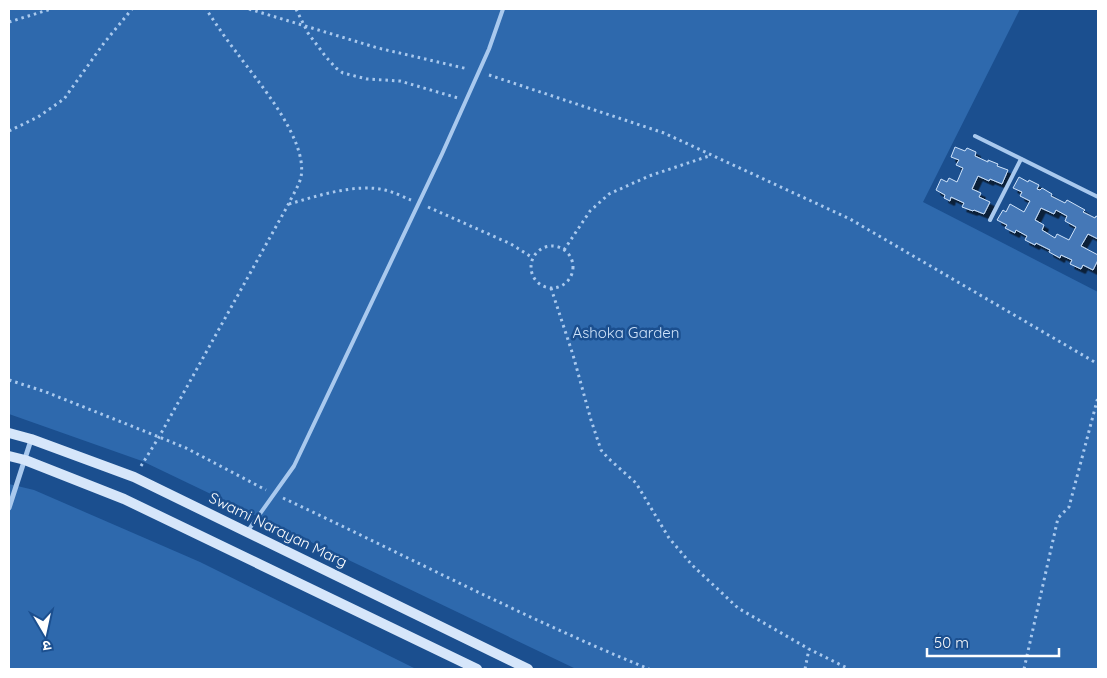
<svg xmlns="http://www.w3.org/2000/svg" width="1107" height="678" font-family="Quicksand,'Noto Sans Devanagari',sans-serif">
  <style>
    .green { fill: #2e69ad }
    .building { fill: #4478b7; stroke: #cfe3fa; fill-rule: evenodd; filter: url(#shadow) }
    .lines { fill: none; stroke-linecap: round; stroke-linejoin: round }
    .path { stroke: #a9c9ee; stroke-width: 3; stroke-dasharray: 2.5 4; stroke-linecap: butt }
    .service { stroke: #a9c9ee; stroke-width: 4 }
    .minor { stroke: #a9c9ee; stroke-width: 5 }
    .secondary { stroke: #d6e6fa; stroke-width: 10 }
    .labels { text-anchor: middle; stroke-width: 5; stroke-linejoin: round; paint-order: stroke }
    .park-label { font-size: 15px; fill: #cfe3fa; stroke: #1b4f8f }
    .street-label { font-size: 15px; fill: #fff; stroke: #1b4f8f }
  </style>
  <defs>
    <filter id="shadow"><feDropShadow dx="4.5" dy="4.5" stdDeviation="0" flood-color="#0009"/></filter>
  </defs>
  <rect width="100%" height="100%" fill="#1b4f8f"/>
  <g class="green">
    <path d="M9,9h1011l-97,193 175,90v377h-522l-434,-208 -133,-47z"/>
    <path d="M9,484l25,6 166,72 216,107h-407z"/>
  </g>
  <g class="building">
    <path d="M955,147l10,4 2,-3 9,4 -1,4 13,6v-2l10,4 -1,2 11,4 -6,14 -12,-5 -1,2 -11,-5 -6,13 9,4 -2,4 11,5 -6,12 -10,-4 -1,1 -11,-4 2,-4 -13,-6 -1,4 -6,-3 1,-3 -9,-5 5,-11 6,3 2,-4 8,4 6,-14 -7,-3 3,-5 -8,-3z"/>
    <path d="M1019,177l9,5 1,-2 10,5 -2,4 3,1 2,-2 10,6 -1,2 14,7 2,-3 18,10 -2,2 12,6 1,-2 2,1v22l-10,-5 -7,12 17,9v5l-5,10 -10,-5 -2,4 -11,-5 2,-4 -11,-5 -1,3 -11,-6 1,-2 -14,-7 -1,2 -10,-5 2,-4 -11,-6 -1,3 -10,-5 2,-3 -10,-5 6,-10 3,2 4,-8 14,8 6,-11 -10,-5 2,-4 -9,-4zM1041,208l13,6 2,-4 11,6 -2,5 11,6 -7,13 -12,-6 -2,4 -13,-8 2,-5 -9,-5z"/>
  </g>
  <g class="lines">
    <g class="path">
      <path d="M249,9l129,39 90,21"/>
      <path d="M296,9l12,24 18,24 10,11 7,5 24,6 33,2 58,17"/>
      <path d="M9,22l42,-13"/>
      <path d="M489,75l175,58 186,86 248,145"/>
      <path d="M9,131l29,-14 26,-18 40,-56 28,-34"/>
      <path d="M289,204c28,-8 67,-21 96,-14 9,2 18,7 26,10"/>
      <path d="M428,207l83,37 22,14"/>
      <circle cx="552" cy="267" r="21"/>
      <path d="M564,250l26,-39 19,-17 40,-18 60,-20"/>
      <path d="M551,288l22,67 18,65 10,30 7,8 28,25 33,55 23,27 46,43 71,41 40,20"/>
      <path d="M9,380l37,12 113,45 27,11 80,42"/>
      <path d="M141,466l18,-29 129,-232c4,-9 11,-19 13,-28 7,-38 -43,-95 -64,-124 -11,-14 -21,-29 -31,-44"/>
      <path d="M283,498c122,57 241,120 366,171"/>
      <path d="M805,669l4,-20"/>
      <path d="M1024,669l34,-151 11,-11 29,-110"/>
    </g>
    <g class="service">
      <path d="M975,136l123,61"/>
      <path d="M990,220l31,-61"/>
      <path d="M247,532l47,-66 148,-312 47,-105 14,-40"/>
    </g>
    <path class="minor" d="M9,508l22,-68"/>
    <g class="secondary">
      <path d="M9,433l22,6 103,38 394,192"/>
      <path d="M9,456l16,4 99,39 353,170"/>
    </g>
  </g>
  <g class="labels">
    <g class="park-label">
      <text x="626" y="338">Ashoka Garden</text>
    </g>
    <g class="street-label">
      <text transform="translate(278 530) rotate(26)" y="5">Swami Narayan Marg</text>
    </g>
  </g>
  <rect width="1107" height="678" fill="none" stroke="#ffffff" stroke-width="20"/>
  <g transform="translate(45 633) rotate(171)" stroke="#1b4f8f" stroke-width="4" paint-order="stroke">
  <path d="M0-4L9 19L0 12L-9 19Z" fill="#ffffff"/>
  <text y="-8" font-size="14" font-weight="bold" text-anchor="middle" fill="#ffffff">उ</text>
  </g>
  <path d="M927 648v8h132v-8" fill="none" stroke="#ffffff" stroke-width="2.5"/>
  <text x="934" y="648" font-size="15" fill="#ffffff" stroke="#1b4f8f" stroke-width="4" paint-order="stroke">50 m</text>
</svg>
